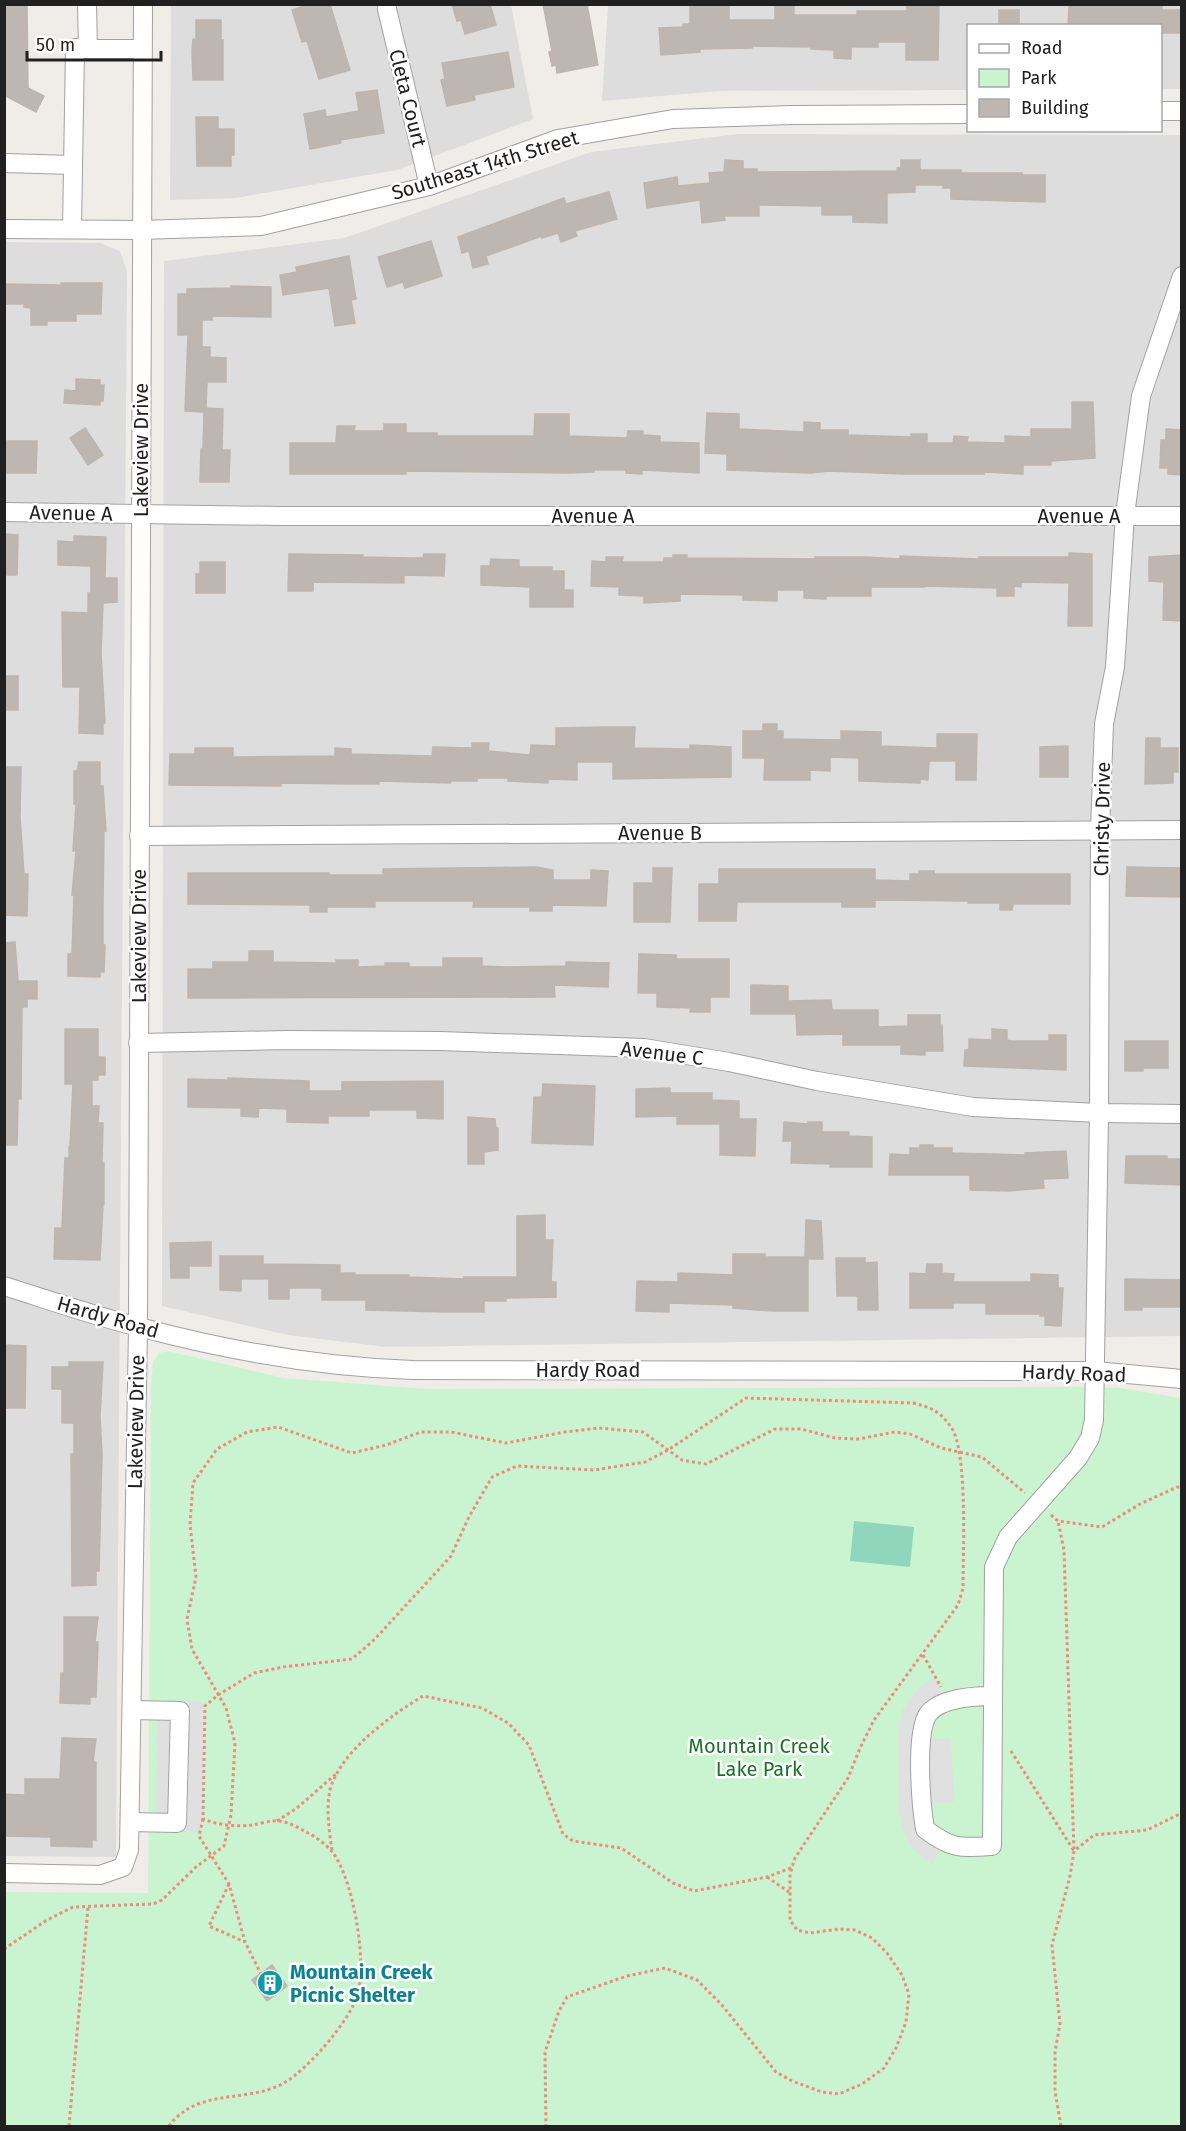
<svg xmlns="http://www.w3.org/2000/svg" width="1186" height="2131" font-family="'Fira Sans',sans-serif">
  <style>
    .residential { fill: #dedddd }
    .park { fill: #caf4cf }
    .pitch { fill: #8fd6bd }
    .parking { fill: #e0e0e0 }
    .building { fill: #bdb6b1; stroke: #c0b5ac; stroke-width: 1.5 }
    .lines { fill: none; stroke-linecap: round; stroke-linejoin: round }
    .minor-casing { stroke: #a1a1a1; stroke-width: 20 }
    .path { stroke: #eb8d7d; stroke-width: 3; stroke-dasharray: 3 3; stroke-linecap: butt }
    .minor { stroke: #fff; stroke-width: 18 }
    .labels { text-anchor: middle; stroke-width: 5; stroke-linejoin: round; paint-order: stroke }
    .street-label { font-size: 20px; fill: #202020; stroke: #fff }
    .park-label { font-size: 20px; fill: #187424; stroke: #fff }
    .culture-label { font-size: 20px; font-weight: bold; fill: #0d838f; stroke: #fff; text-anchor: start }
  </style>
  <rect width="100%" height="100%" fill="#f0ede8"/>
  <g class="residential">
    <path d="M171,5h340l22,114 -136,51 -161,28 -66,2z"/>
    <path d="M608,5h573v84h-20l-1,-63h-192v64l-249,1 -117,10z"/>
    <path d="M738,134l443,1v1201l-795,11 -98,-12 -126,-29 2,-1045 180,-23 247,-86z"/>
    <path d="M5,242l95,1 20,8 7,20 -11,1586 -111,-1z"/>
  </g>
  <path class="park" d="M168,1351l116,27 144,11 651,-2 42,1 60,10v728h-1176v-234l143,1 3,-508 2,-23 6,-9z"/>
  <path class="pitch" d="M854,1521l60,6 -4,40 -60,-6z"/>
  <g class="parking">
    <path d="M935,1677l12,24 -25,38h29l3,63 -33,3 23,38 -11,22 -22,-18 -8,-17 -4,-18 -1,-78 4,-23 16,-22z"/>
    <path d="M157,1701h42l6,5 -2,113 -4,13h-43z"/>
  </g>
  <g class="building">
    <path d="M4,4h23l1,84 16,8 -8,16 -32,-17z"/>
    <path d="M311,4h19l20,66 -31,9 -12,-38 -5,1 -10,-32z"/>
    <path d="M452,4h38l6,21 -31,9 -4,-14 -4,1z"/>
    <path d="M543,4h44l11,61 -41,8 -1,-8 -4,1 -3,-14 3,-1z"/>
    <path d="M690,4h39v16h46v-16h19v11h63v-4h50v-7h32l-1,56h-32v-18h-28v5h-27v12l-17,-1v-8l-23,-1v-2l-59,-1v2l-52,1v3l-39,3 -2,-27 24,-1v-3h7z"/>
    <path d="M1071,4h91v6h20v23h-21v-7h-93l1,-19h2z"/>
    <rect x="999" y="10" width="20" height="16"/>
    <path d="M196,20h25v20h2v40h-30l-1,-29 1,-12h3z"/>
    <path d="M508,52l6,35 -40,8 1,5 -28,6 -6,-26 4,-1 -3,-16z"/>
    <path d="M377,90l7,43 -44,7 1,3 -31,6 -6,-35 21,-4 1,7 33,-6 -3,-18z"/>
    <path d="M196,117h22v12h16v26h-3v11h-34z"/>
    <path d="M725,160l18,1v8h14v3l140,-1v-3h4v-8h19v10h41v3h61v2h23v27l-94,-3v-11h-8v-3h-28v7l-28,1v30l-34,-1v-7h-31v-9l-63,-1v11h-35l1,4 -23,3 -2,-23 -53,8 -3,-25 33,-6 1,9 32,-3 -1,-10 15,-1z"/>
    <path d="M609,192l8,27 -42,12 2,5 -16,6 -3,-9 -16,5v-2l-56,20 2,8 -15,4 -4,-17 -7,2 -4,-16 106,-39 2,6z"/>
    <path d="M431,241l11,35 -37,12 -2,-6 -16,5 -9,-30z"/>
    <path d="M349,256l7,43 -5,1 4,23 -20,3 -6,-38 -46,7 -3,-20 17,-3 -1,-5z"/>
    <path d="M61,283h41l-1,31h-25v7h-29v4h-16v-17l-7,-1v-3h-20v-20l57,1z"/>
    <path d="M231,286l40,1v30l-59,-1v4h-10v27h8v10l16,1v24h-19l-1,26 17,1 -1,41h8l-1,32h-29l1,-33h2l1,-37 -19,-1 3,-76h-10v-41h9v-5l44,-1z"/>
    <path d="M76,379l24,1v5h4l-1,16h-3v4l-36,-2 1,-13 11,1z"/>
    <path d="M1072,402h21l2,56 -44,3v4h-28v9l-39,-2v2h-82l-73,-3 -18,2 -84,-3v-16l-22,-1 2,-40 32,1v15l65,3v-10l16,1v7h28v5l63,2v-3h16v9h26l1,-7 14,1 -1,5 38,1v-7l26,1v-8h41z"/>
    <path d="M535,414h34v22l58,2 1,-7h15v4l17,1v6l39,1v30l-57,-3v4l-16,-1v-3h-32v2l-26,1 -162,-2v3h-116v-31h46l1,-17h18l-1,5h30v-7h22v9h31v3h97z"/>
    <path d="M85,428l18,27 -15,10 -18,-27z"/>
    <path d="M1166,429l16,1v45l-14,-1v-6h-8l1,-28h5z"/>
    <path d="M4,441h33l-1,32h-32z"/>
    <path d="M4,534l14,1 -1,40h-13z"/>
    <path d="M74,536l32,1 -1,41h12v24l-14,1 -2,50 4,70h-2v11l-24,-1 1,-46h-17l-1,-75 26,1v-20h3v-27l-33,-1v-24l16,1z"/>
    <path d="M1069,553l23,1v72h-24l1,-43 -48,-1v5l-7,-1v10h-17v-8l-73,-2v1h-53v9h-45v3l-22,-1v-8h-27v11l-34,-1v-5l-63,-1v7l-36,2v-7l-25,-1v-8l-28,-1 1,-25 14,1v-5h17l-1,5h42v-4h9v-3h14v3l128,1v-2h52l33,2v-3l79,3v-2h90z"/>
    <path d="M289,554l74,1v2l48,1h12l1,-4h21l-1,22 -40,-1v8l-91,-1v9h-25z"/>
    <path d="M1182,555v66l-19,-1 1,-38 -15,-1v-24z"/>
    <path d="M491,559l28,1v7h33v4h12v19h9v17h-43v-20l-49,-2v-19h9z"/>
    <path d="M200,562h25v31h-29v-19h4z"/>
    <rect x="4" y="676" width="14" height="34"/>
    <path d="M763,724h14v7h6v8l58,1v-9l40,1v14l56,2v-14h40l-1,46h-20v-19h-27l-1,19 -8,-1v4l-61,-2v-23l-29,-1v14l-20,-1v10h-46l1,-22h-22v-27h20z"/>
    <path d="M604,727h31l-1,21 56,1v-4l41,2v30l-118,2v-17h-36v18l-29,-1v4l-40,-2v-3h-31v3h-26l-1,2 -71,-2v3h-26l-72,-1v3l-112,-1 1,-31h25v-6h38v9l102,-1v-8l16,1v5l81,2 1,-9 39,1v-5h17l-1,8 42,4 1,-10 25,1v-18z"/>
    <path d="M1146,738h14v10h18v24h-5v11l-28,1z"/>
    <path d="M1068,746v31h-28v-30z"/>
    <path d="M79,762h21v24h3l3,45h-2l-1,73v41h2l-1,27h-4v5l-32,-1v-22h4l2,-59h-2l4,-44h-3l3,-47h-2v-33h3z"/>
    <path d="M4,767h17l-1,49 4,58h4l-1,42 -23,-1z"/>
    <path d="M537,867l16,3v10h38v-10l17,1 -2,35 -54,-1v6h-22v-4h-57l1,-6h-99v6h-48v5h-17v-7l-122,-1v-31h141v2h54v-6z"/>
    <path d="M1127,867l55,1v29l-56,-1z"/>
    <path d="M653,868h19l-2,54h-36v-39h19z"/>
    <path d="M719,869h156v11l35,1v-7h9v-3h15v3h136v30h-57l-1,6h-12v-7h-32v-2l-93,-1v7h-33v-5h-105l-1,19h-37v-37h20z"/>
    <path d="M15,942l3,39h19v18h-10v8h-5l-1,92h-3l-1,46h-13v-202z"/>
    <path d="M249,951h24v11l63,1v-3h22v7l27,-1v-3h24v4h34v-9h39v8l25,1 59,-1v-4l43,1 -1,24 -54,-2 1,12 -367,1v-29h25v-7h36z"/>
    <path d="M639,954l37,1v4h53v38h-19v15h-20l1,-4 -34,-1v-14h-19z"/>
    <path d="M751,985l37,1v15l43,-1 1,10h46v17l30,-1v-11h32v10h2l1,26h-18v4l-24,-1v-9h-58v-11l-46,1 -1,-21h-45z"/>
    <path d="M65,1029h33v28h7v18h-7v5h-6v26h7l-1,17h5l-1,40h2v41h-1l-3,56 -46,-1 1,-31h7l3,-70h4v-11h1l3,-63h-8z"/>
    <path d="M992,1029l15,1v10l4,1h38v-6h17v35l-102,-4 1,-16h4v-11l23,1z"/>
    <path d="M1125,1041h43v27h-25v3h-18z"/>
    <path d="M228,1078l81,3v10h33v-9l101,-1v38l-26,-1v-8h-48v6h-41v7l-41,-1v-13l-28,-1 -1,9 -17,-1v-8l-53,-1v-28l40,1z"/>
    <path d="M543,1084l52,2 -2,59 -61,-2 2,-46h8z"/>
    <path d="M670,1088v5h42v7l27,1v18h17l-1,37 -35,-1v-31h-43v-8l-41,1v-28z"/>
    <path d="M468,1117l27,2 1,9h2v22l-14,2v12h-16z"/>
    <path d="M784,1122l24,2v-2h14v10h27v4l23,1v30h-42v-3l-39,-1 1,-22h-9z"/>
    <path d="M920,1145h13v3h19v5l74,2 -1,-2 41,-2 2,27 -25,1 1,9 -36,3 -38,-1v-15h-81l1,-21 20,1v-7h10z"/>
    <path d="M1126,1156h41v3h15v26l-57,-2z"/>
    <path d="M545,1215v25h8l-2,42h5v15l-50,1v3h-22v11h-37l-81,-2v-10h-44v-12h-33v11h-20v-20h-28v12l-21,-1v-34h43v8l77,1v8h15v2h54v2l55,2v-2h53v-61z"/>
    <path d="M806,1220l15,1 2,38h-15v52h-36l-39,-3v-3l-64,-2v9l-33,-1 1,-30 41,1v-9l55,2v-21h32v3h40z"/>
    <path d="M211,1242v24h-22v12h-18l-1,-35z"/>
    <path d="M836,1258h29v5l12,-1 1,48h-20v-14h-21z"/>
    <path d="M927,1264h15v9l12,1 -1,8h78v-8l27,1v13h5l-2,38 -16,-1v-9h-5v-2h-54v-11h-33v5h-43v-35l16,1z"/>
    <path d="M1125,1279l57,1v27h-40v3h-17z"/>
    <path d="M4,1345l22,1 -1,62h-21z"/>
    <path d="M69,1362h34l-3,55 2,37 -3,117h-3v14l-24,1 -1,-132h3v-31h-12v-34h-10v-22h17z"/>
    <path d="M64,1617h34l-3,25h3l-2,55h-6v7l-30,-1 1,-30h3z"/>
    <path d="M62,1738l34,1 -3,23h3v78h-4v7l-41,-1v-9l-47,-1v-42l21,1v-16h35z"/>
    <path d="M272,1965l15,21 -20,15 -15,-21z"/>
  </g>
  <g class="lines">
    <g class="minor-casing">
      <g id="minor">
        <path d="M387,9l42,177"/>
        <path d="M88,49h54"/>
        <path d="M1160,111h22"/>
        <path d="M4,163l69,2"/>
        <path d="M4,229l137,1 120,-4 168,-40 129,-47 115,-20 119,-4 176,-1"/>
        <path d="M72,229l3,-181 13,1 -1,-45"/>
        <path d="M4,512l276,4h902"/>
        <path d="M139,836l1043,-6"/>
        <path d="M138,1043l149,-3 153,1 204,7 85,14 88,19 156,26 126,6 83,1"/>
        <path d="M4,1286c45,14 90,30 135,41 90,24 181,40 274,43l682,1 87,8"/>
        <path d="M993,1696c-18,0 -53,2 -65,18 -13,20 -7,91 -3,115 26,20 35,19 67,17l2,-279 14,-30 70,-79 12,-20 4,-18 5,-307 1,-283 4,-106 11,-57 10,-152 16,-119 41,-120"/>
        <path d="M130,1822l47,1 3,-112 -48,-1"/>
        <path d="M4,1873l96,2 23,-8 6,-17 9,-523 5,-1323"/>
      </g>
    </g>
    <g class="path">
      <path d="M1051,1515l7,6 44,6 38,-23 37,-17h5"/>
      <path d="M923,1655l18,32"/>
      <path d="M1011,1751l63,100 -10,-301 -6,-29"/>
      <path d="M203,1819l-4,17 30,48 16,58 16,32"/>
      <path d="M277,1821l20,-13 40,-35"/>
      <path d="M332,1850c-3,-19 -6,-42 -2,-60 10,-38 60,-74 93,-94l59,12 26,15 21,22 34,89 10,7 48,7 52,35 21,8 73,-14 24,-9"/>
      <path d="M767,1877l22,15"/>
      <path d="M229,1884l-20,42 36,16"/>
      <path d="M4,1949l43,-29 26,-13 80,-3 9,-4 34,-33 28,-21 7,-31 4,-72 -9,-35 -34,-59 -5,-30 9,-42 -6,-52 3,-42 24,-34 30,-17 31,-5 74,26 34,-8 35,-13h30l55,11 59,-11 34,-4 44,4 39,28 24,4 69,-35h26l34,9 23,1 37,-7 15,2 31,14 41,9 43,36"/>
      <path d="M69,2126l19,-219"/>
      <path d="M169,2126c29,-39 77,-22 115,-43 24,-14 67,-63 74,-90 9,-32 -5,-114 -25,-140 -6,-8 -17,-16 -25,-20 -9,-5 -19,-11 -29,-12 -9,-1 -19,3 -27,4 -16,2 -34,0 -49,-6l2,-113 13,-11 36,-22 29,-6 69,-8 23,-20 76,-83 18,-39 23,-40 25,-11 77,4 51,-8 23,-12 78,-52 167,5c17,4 27,8 38,24 17,24 12,127 12,161l-5,17 -84,115 -14,28 -12,30 -53,80 -5,16v46l7,10 13,3 29,-4 16,1 17,8 15,15 15,22 7,19 -3,28 -10,26 -12,20 -22,16 -23,10 -17,-2 -30,-11 -16,-9 -55,-68 -24,-24 -32,-12 -38,8 -60,21 -8,14 -14,41 1,74"/>
      <path d="M1061,2126l-6,-35v-39l5,-28 -8,-79 18,-69 4,-25 20,-16 53,-5 35,-17"/>
    </g>
    <use href="#minor" class="minor"/>
  </g>
  <defs>
    <g id="building-disc" transform="scale(1.35)"><circle r="9.5" fill="#0f9aa8" stroke="#fff"/><path d="M-4-6H4V6H1V3H-1V6H-4ZM-2.5-4.3h1.7v1.8h-1.7ZM.8-4.3h1.7v1.8H.8ZM-2.5-1h1.7V.8h-1.7ZM.8-1h1.7V.8H.8Z" fill="#fff"/></g>
  </defs>
  <g fill-rule="evenodd">
    <use href="#building-disc" x="270" y="1983"/>
  </g>
  <g class="labels">
    <g class="street-label">
      <text transform="translate(408 98) rotate(76)" y="7">Cleta Court</text>
      <text transform="translate(485 165) rotate(-17)" y="7">Southeast 14th Street</text>
      <text transform="translate(141 450) rotate(-90)" y="7">Lakeview Drive</text>
      <text transform="translate(71 513) rotate(1)" y="7">Avenue A</text>
      <text x="593" y="523">Avenue A</text>
      <text x="1079" y="523">Avenue A</text>
      <text transform="translate(1102 819) rotate(-89)" y="7">Christy Drive</text>
      <text x="660" y="840">Avenue B</text>
      <text transform="translate(139 936) rotate(-90)" y="7">Lakeview Drive</text>
      <text transform="translate(662 1053) rotate(7)" y="7">Avenue C</text>
      <text transform="translate(108 1317) rotate(16)" y="7">Hardy Road</text>
      <text x="588" y="1377">Hardy Road</text>
      <text transform="translate(1074 1373) rotate(2)" y="7">Hardy Road</text>
      <text transform="translate(136 1422) rotate(-89)" y="7">Lakeview Drive</text>
    </g>
    <g class="park-label">
      <text x="759" y="1753">Mountain Creek<tspan x="759" dy="23">Lake Park</tspan></text>
    </g>
    <g class="culture-label">
      <text x="290" y="1979">Mountain Creek<tspan x="290" dy="23">Picnic Shelter</tspan></text>
    </g>
  </g>
  <rect width="1186" height="2131" fill="none" stroke="#202020" stroke-width="12"/>
  <rect x="967" y="24" width="195" height="108" fill="#ffffff" stroke="#a6a6a6" stroke-width="1.5"/>
  <rect x="979" y="44" width="30" height="9" fill="#ffffff" stroke="#a6a6a6" stroke-width="1.5"/>
  <text x="1021" y="54" font-size="18" fill="#202020">Road</text>
  <rect x="979" y="69" width="30" height="18" fill="#caf4cf" stroke="#a6a6a6" stroke-width="1.5"/>
  <text x="1021" y="84" font-size="18" fill="#202020">Park</text>
  <rect x="979" y="99" width="30" height="18" fill="#bdb6b1" stroke="#a6a6a6" stroke-width="1.5"/>
  <text x="1021" y="114" font-size="18" fill="#202020">Building</text>
  <path d="M27 51v9h134v-9" fill="none" stroke="#202020" stroke-width="3"/>
  <text x="36" y="51" font-size="18" fill="#202020" stroke="#ffffff" stroke-width="4.5" paint-order="stroke">50 m</text>
</svg>
